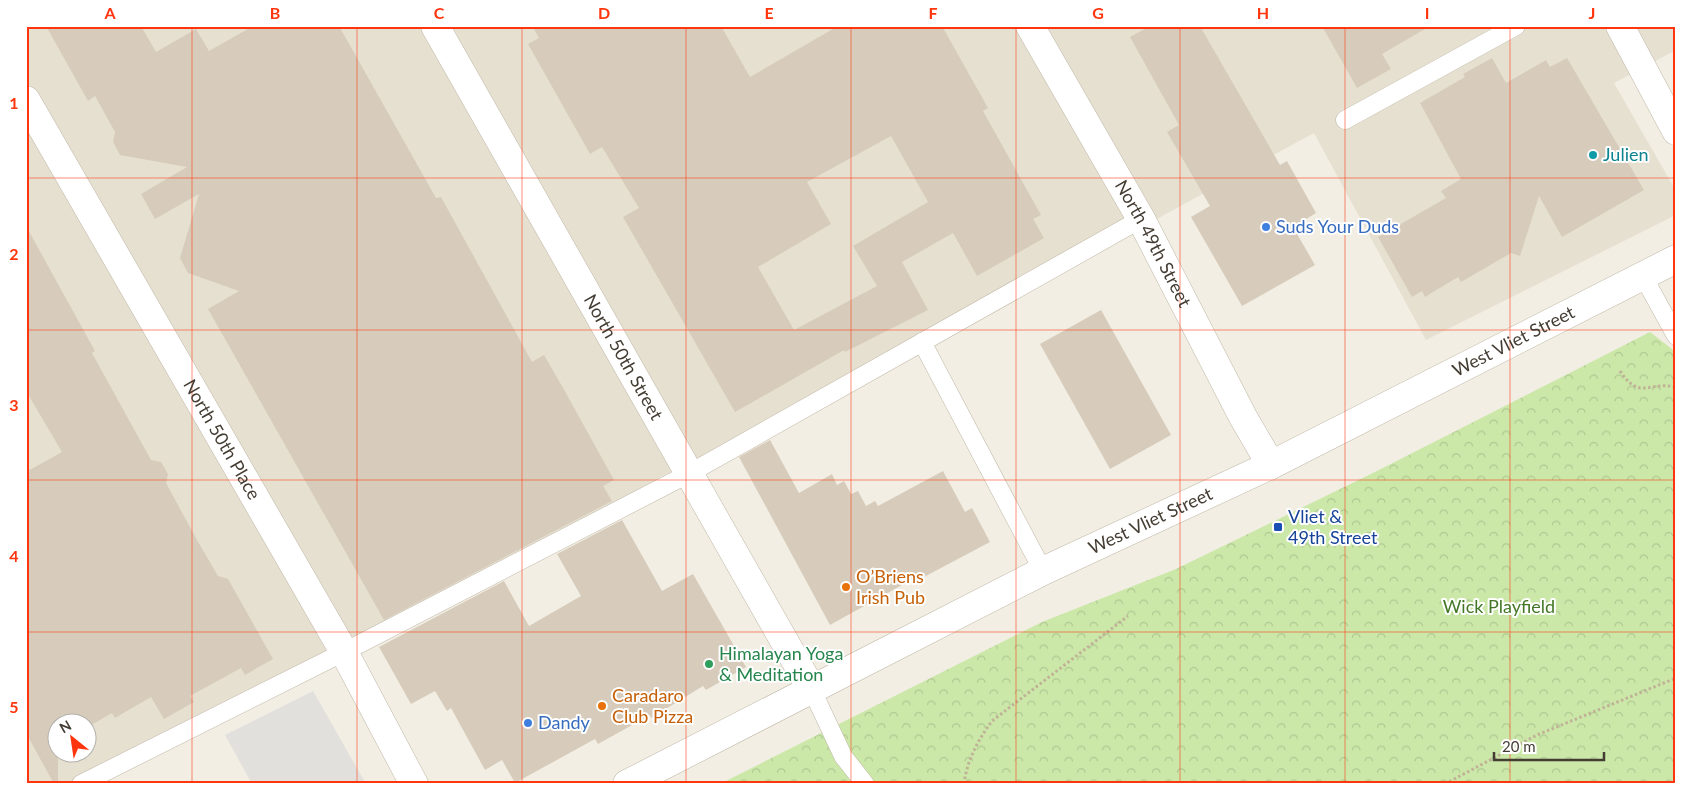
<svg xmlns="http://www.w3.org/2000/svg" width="1702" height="810" font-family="Lato,sans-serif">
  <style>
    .residential { fill: #e6e0d0; fill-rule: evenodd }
    .park { fill: url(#park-crowns) }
    .parking { fill: #e2e0dc }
    .building { fill: #d7ccbb; fill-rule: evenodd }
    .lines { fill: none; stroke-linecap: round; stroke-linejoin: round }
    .service-casing { stroke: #c1b8a8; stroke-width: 19 }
    .minor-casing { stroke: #c1b8a8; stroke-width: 29 }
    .tertiary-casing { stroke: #c1b8a8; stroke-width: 29 }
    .path { stroke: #c0b296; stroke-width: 3; stroke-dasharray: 2.5 2.5; stroke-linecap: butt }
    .service { stroke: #fff; stroke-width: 18 }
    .minor { stroke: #fff; stroke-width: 28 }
    .tertiary { stroke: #fff; stroke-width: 28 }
    .grid { fill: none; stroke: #ff350d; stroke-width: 1; stroke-opacity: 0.55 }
    .culture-dot { fill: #0f9aa8; stroke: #fff; stroke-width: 2 }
    .shop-dot { fill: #3f7fe0; stroke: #fff; stroke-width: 2 }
    .transit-dot { fill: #1a4fb4; stroke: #fff; stroke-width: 2 }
    .food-dot { fill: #e8710a; stroke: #fff; stroke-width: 2 }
    .leisure-dot { fill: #2e9e5b; stroke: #fff; stroke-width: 2 }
    .labels { text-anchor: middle; stroke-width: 4; stroke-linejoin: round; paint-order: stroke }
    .culture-label { font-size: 18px; fill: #0d838f; stroke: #fff; text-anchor: start }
    .shop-label { font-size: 18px; fill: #366cbe; stroke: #fff; text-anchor: start }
    .street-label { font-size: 18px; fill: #443d33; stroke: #fff }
    .transit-label { font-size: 18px; fill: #164399; stroke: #fff; text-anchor: start }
    .food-label { font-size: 18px; fill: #c56008; stroke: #fff; text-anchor: start }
    .park-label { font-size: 18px; fill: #437725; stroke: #fff }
    .leisure-label { font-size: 18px; fill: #27864d; stroke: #fff; text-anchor: start }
    .neatline { fill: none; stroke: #ff350d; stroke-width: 2 }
    .grid-label { font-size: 16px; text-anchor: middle; font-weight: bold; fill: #ff350d }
  </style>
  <defs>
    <pattern id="park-crowns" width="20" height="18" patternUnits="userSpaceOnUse" patternTransform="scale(1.25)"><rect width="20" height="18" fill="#cbe8a9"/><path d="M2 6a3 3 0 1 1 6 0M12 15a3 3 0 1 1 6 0" fill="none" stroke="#b0c892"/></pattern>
  </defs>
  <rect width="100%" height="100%" fill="#f2eee3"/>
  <path class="residential" d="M26,26h1650v24l-62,33 62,108v24l-250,125 -112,-207 -587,321 -61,20 -568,310h-72zM58,722h30v30h-30z"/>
  <path class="park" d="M1650,332l22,17 4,7v428h-956l322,-162 134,-53 199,-97z"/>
  <path class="parking" d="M313,691l53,93h-114l-27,-49z"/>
  <g class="building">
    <path d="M46,26h95l15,26 40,-23 13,22 44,-25h86l97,172 5,-1 91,165 12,-7 18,31 52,94 -11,6 9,15 -228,119 -176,-311 31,-18 -51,-18 -8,-15 19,-64 -44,25 -14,-25 46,-27 -67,-12 -7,-13 2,-10 -20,-36 -7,5z"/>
    <path d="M532,26h189l29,51 88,-51h104l46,82 -5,3 58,104 -8,4 11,19 -67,38 -24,-43 -51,29 26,48 -83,42 -1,-2 -109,62 -112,-195 16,-9 -37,-61 -12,7 -62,-110 11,-6zM891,136l37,66 -75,44 24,40 -83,44 -36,-63 73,-43 -24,-42z"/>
    <path d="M1150,26h50l80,139 7,-4 29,52 -23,14 22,38 -73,41 -51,-89 19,-11 -43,-74 12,-7 -49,-88z"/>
    <path d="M1322,26h108l-48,28 9,15 -34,19z"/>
    <path d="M1492,58l14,25 40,-23 4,7 17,-9 77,132 -82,47 -23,-41 -19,60 -9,-3 -50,29 -3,-5 -33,20 -3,-6 -10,6 -34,-60 68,-39 -5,-7 20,-12 -41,-76 45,-26 -2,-3z"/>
    <path d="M26,226l69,125 -3,2 59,107 10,2 7,12 -2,9 31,57 21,36 10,3 45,80 -28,16 -4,-7 -51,28 4,6 -30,17 -13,-22 -36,21 -3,-5 -24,14v-5h-30v62h-4l-28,-51v-261l36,-20 -36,-61z"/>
    <path d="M1101,310l70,125 -61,34 -70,-125z"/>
    <path d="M770,440l29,53 33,-19 5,11 7,-4 7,13 7,-3 8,15 9,-5 3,5 65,-35 22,41 7,-4 18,34 -68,36 -2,-3 -90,50 -91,-168z"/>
    <path d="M622,520l40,71 31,-17 53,93 -40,23 -3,-4 -52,32 -1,-3 -52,29 -3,-5 -80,44 -13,-23 -17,10 -34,-62 -4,3 -12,-20 -24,13 -32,-57 125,-66 25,45 52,-30 -24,-42z"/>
  </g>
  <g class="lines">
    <g class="service-casing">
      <g id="service">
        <path d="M1345,120l171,-94"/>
        <path d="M1643,276l33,60"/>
        <path d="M922,342l121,229"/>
        <path d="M812,690l31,66 22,28"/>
        <path d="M81,784l263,-132 346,-179 451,-254"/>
      </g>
    </g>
    <g class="minor-casing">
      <g id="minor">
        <path id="s1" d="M435,26l377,664"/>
        <path id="s2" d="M1030,26l111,193 102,198 28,48"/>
        <path d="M1620,26l56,105"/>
        <path id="s3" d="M26,100l318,552 70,132"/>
      </g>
    </g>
    <g class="tertiary-casing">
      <g id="tertiary">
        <path id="s4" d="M627,784l416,-213 228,-106 405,-206"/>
      </g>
    </g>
    <g class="path">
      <path d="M1620,371c20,30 28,10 56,16"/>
      <path d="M964,784c3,-24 14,-44 28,-63l136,-105"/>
      <path d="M1445,784l92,-49 139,-57"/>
    </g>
    <use href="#service" class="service"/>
    <use href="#minor" class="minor"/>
    <use href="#tertiary" class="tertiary"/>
  </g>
  <path class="grid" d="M192,26v758M357,26v758M522,26v758M686,26v758M851,26v758M1016,26v758M1180,26v758M1345,26v758M1510,26v758M26,178h1650M26,330h1650M26,480h1650M26,632h1650"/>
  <circle class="culture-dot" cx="1593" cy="155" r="5"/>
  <g class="shop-dot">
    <circle cx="1266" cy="227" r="5"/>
    <circle cx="528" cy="723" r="5"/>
  </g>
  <rect class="transit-dot" x="1273" y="522" width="10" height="10" rx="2.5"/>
  <g class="food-dot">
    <circle cx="846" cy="587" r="5"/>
    <circle cx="602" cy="706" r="5"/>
  </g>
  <circle class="leisure-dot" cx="709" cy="664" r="5"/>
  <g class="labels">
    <g class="culture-label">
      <text x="1603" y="161">Julien</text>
    </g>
    <g class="shop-label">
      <text x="1276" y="233">Suds Your Duds</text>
      <text x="538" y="729">Dandy</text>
    </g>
    <g class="street-label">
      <text dy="6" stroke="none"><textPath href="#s2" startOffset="250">North 49th Street</textPath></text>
      <text dy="6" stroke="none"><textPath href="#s4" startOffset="991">West Vliet Street</textPath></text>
      <text dy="6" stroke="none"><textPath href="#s1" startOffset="381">North 50th Street</textPath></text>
      <text dy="6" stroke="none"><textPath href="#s3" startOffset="392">North 50th Place</textPath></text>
      <text dy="6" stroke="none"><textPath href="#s4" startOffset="586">West Vliet Street</textPath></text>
    </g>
    <g class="transit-label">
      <text x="1288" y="523">Vliet &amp;<tspan x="1288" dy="21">49th Street</tspan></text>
    </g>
    <g class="food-label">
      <text x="856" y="583">O’Briens<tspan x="856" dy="21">Irish Pub</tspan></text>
      <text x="612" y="702">Caradaro<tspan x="612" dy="21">Club Pizza</tspan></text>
    </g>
    <g class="park-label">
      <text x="1499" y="613">Wick Playfield</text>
    </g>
    <g class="leisure-label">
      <text x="719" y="660">Himalayan Yoga<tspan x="719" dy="21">&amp; Meditation</tspan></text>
    </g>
  </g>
  <rect width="1702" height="810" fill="none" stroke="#ffffff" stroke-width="55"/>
  <g transform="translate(72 738) rotate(330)"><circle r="24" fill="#ffffff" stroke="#b4b1ad"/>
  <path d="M0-4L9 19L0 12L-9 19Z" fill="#ff350d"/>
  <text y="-8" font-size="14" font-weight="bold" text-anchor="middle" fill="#443d33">N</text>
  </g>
  <path d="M1494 752v8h110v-8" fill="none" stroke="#443d33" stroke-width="2.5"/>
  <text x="1502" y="752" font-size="15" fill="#443d33" stroke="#ffffff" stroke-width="4" paint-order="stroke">20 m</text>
  <rect x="28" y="28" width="1646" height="754" class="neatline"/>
  <g class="grid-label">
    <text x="110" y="19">A</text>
    <text x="275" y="19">B</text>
    <text x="439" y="19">C</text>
    <text x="604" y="19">D</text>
    <text x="769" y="19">E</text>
    <text x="933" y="19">F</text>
    <text x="1098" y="19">G</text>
    <text x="1263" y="19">H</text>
    <text x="1427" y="19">I</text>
    <text x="1592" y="19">J</text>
    <text x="14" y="109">1</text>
    <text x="14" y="260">2</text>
    <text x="14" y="411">3</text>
    <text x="14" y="562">4</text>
    <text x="14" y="713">5</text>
  </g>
</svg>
